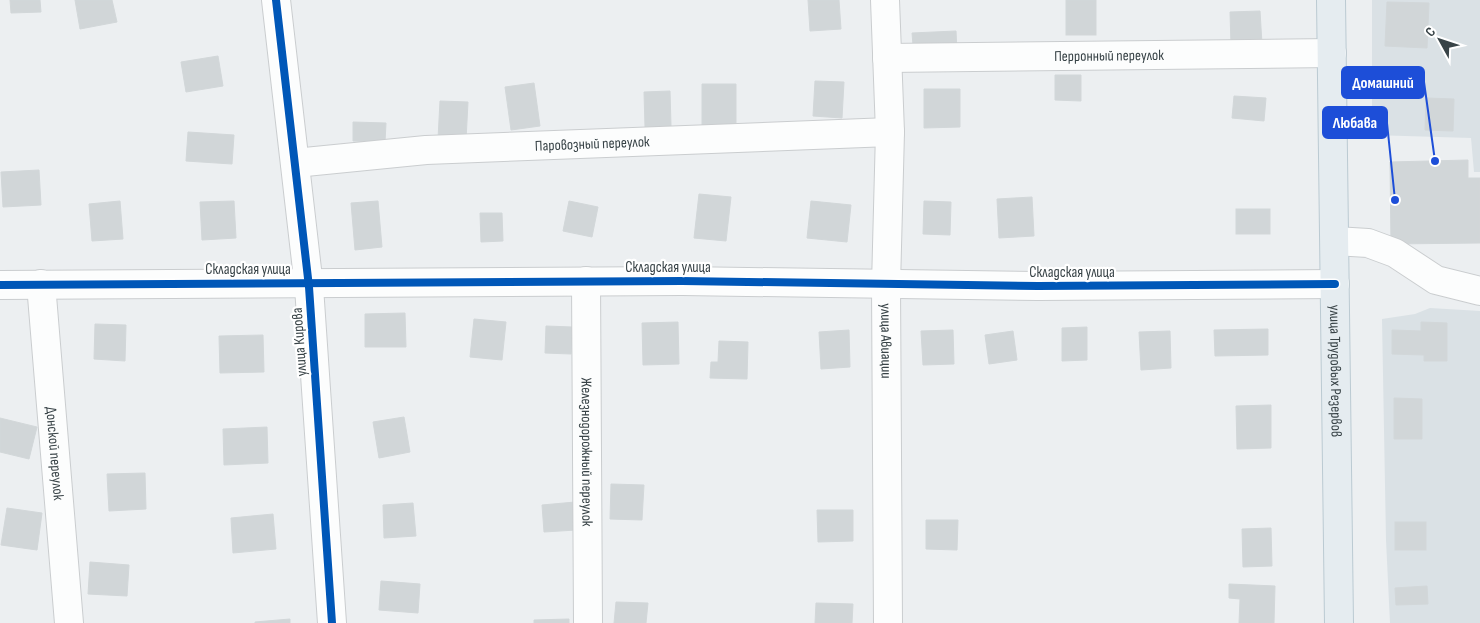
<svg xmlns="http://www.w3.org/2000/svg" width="1480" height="623" font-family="'Sofia Sans Condensed',sans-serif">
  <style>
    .residential { fill: #dae1e5 }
    .building { fill: #d1d6d8; stroke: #d2d7d9 }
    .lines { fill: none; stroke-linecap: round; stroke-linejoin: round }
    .minor-casing { stroke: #cacdcf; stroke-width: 30 }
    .major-casing { stroke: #bbcad2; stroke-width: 30 }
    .minor { stroke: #fcfdfd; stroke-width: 28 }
    .major { stroke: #e5ecf0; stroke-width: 28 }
    .cycleway-casing { stroke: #fff; stroke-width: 11 }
    .cycleway { stroke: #0057b8; stroke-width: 8 }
    .labels { text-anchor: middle; stroke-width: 4.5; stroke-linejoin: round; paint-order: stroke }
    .street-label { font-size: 15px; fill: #384347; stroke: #fff }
    .leader { fill: none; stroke: #1d4ed8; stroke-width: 2 }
    .callout-dot { fill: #1d4ed8; stroke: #fff; stroke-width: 2 }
    .callout { fill: #1d4ed8; stroke: #1d4ed8; stroke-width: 2 }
    .callout-label { font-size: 16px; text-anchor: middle; font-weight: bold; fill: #fff }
  </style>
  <rect width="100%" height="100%" fill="#eceff1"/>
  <g class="residential">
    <path d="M1372,0h108v172h-6l-3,-34 -99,-3z"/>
    <path d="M1430,308l50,3v312h-90l-4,-83 -4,-221 33,-5z"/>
  </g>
  <g class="building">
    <path d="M10,0h30l1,12 -30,1z"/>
    <path d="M75,0h37l5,22 -37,7z"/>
    <path d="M808,0h31l2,29 -31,2z"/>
    <rect x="1066" y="0" width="30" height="35"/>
    <path d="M1387,2l42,1 -2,45 -42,-2z"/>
    <path d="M1260,11l2,33 -31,1 -1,-33z"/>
    <path d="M956,31l1,21 -43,5 -2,-24z"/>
    <path d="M218,56l5,30 -37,6 -5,-30z"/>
    <path d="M1055,75h26v26l-26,-1z"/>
    <path d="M815,81l29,1 -2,36 -29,-2z"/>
    <path d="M534,83l6,43 -29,4 -6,-43z"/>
    <path d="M702,84h34v44l-34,1z"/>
    <path d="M924,89h36v38l-36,1z"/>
    <path d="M670,91l1,35 -26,1 -1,-35z"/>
    <path d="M1234,96l32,2 -2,23 -32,-3z"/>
    <path d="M1426,98l28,1 -1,32 -28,-1z"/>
    <path d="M440,101l28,1 -2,38 -28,-1z"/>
    <path d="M353,122l33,1 -1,19 -32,-1z"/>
    <path d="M188,132l46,3 -2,29 -46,-3z"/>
    <path d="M1468,160v18h12v65l-89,1 -1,-82z"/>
    <path d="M39,170l2,35 -38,2 -2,-35z"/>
    <path d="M699,194l32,3 -5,44 -32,-3z"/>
    <path d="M1032,197l2,39 -35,2 -2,-39z"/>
    <path d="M120,201l3,38 -31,2 -3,-37z"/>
    <path d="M234,201l2,37 -34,2 -2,-38z"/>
    <path d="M378,201l4,46 -27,3 -4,-47z"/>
    <path d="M569,201l29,6 -6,30 -29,-6z"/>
    <path d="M811,201l40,4 -4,37 -40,-4z"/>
    <path d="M924,201l27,1 -1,33 -27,-1z"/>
    <rect x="1236" y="209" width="34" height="25"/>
    <path d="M480,213h22l1,28 -22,1z"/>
    <path d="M405,313l1,34h-41v-33z"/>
    <path d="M474,319l32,3 -4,38 -32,-3z"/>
    <path d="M678,322l1,42 -36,1 -1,-42z"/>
    <path d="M1421,322l26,1v38h-23v-6l-32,-1v-24l29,1z"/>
    <path d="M95,324l31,1 -1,36 -31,-2z"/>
    <path d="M546,326l26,1 -1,27 -26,-1z"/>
    <path d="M1087,327v33l-25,1v-33z"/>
    <path d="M1268,329v26l-53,1 -1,-26z"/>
    <path d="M849,330l1,37 -29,2 -2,-37z"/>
    <path d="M953,330l1,34 -31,1 -2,-34z"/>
    <path d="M1013,331l4,29 -28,4 -4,-29z"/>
    <path d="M1170,331l1,37 -30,2 -2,-38z"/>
    <path d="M263,335l1,37 -44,1 -1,-37z"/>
    <path d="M719,341l29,1 -1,37 -37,-1 1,-16h7z"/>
    <path d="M1394,398l28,1v40h-28z"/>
    <path d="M1271,405v43l-34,1 -1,-43z"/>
    <path d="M404,417l6,35 -31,6 -6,-36z"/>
    <path d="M0,418l37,9 -8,32 -29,-7z"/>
    <path d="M267,427l1,36 -44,2 -1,-36z"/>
    <path d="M145,473l1,36 -37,2 -2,-37z"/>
    <path d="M611,484l33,1 -2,35 -32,-1z"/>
    <path d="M575,502l1,28 -32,2 -2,-27z"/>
    <path d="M413,503l3,33 -32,2 -1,-33z"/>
    <path d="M7,508l35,5 -5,37 -36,-5z"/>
    <path d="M817,510h36v31l-35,1z"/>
    <path d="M273,514l3,35 -43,4 -2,-35z"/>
    <path d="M926,520h32l-1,30 -31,-1z"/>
    <rect x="1395" y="522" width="31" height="28"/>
    <path d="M1271,528l1,38 -29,1 -1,-38z"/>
    <path d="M90,562l39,3 -2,31 -39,-2z"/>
    <path d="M381,581l39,3 -2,29 -39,-3z"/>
    <path d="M1229,584l46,2 -1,37h-35l1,-24 -11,-1z"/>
    <path d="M1427,586l1,18 -32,1 -1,-17z"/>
    <path d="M616,602l32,1 -2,20h-32z"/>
    <path d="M816,603l37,1 -1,19h-37z"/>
    <path d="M290,619v4h-35v-1z"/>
    <path d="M569,619v4h-35v-3z"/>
  </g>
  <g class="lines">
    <g class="minor-casing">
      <g id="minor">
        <path d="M276,0l33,287 23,336"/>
        <path id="s1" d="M885,0l5,132 -4,153 2,338"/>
        <path id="s2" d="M887,58l445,-5"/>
        <path id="s3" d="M295,163l131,-13 464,-18"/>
        <path d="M1335,241l33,2 27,10 41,27 44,11"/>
        <path id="s4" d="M586,281l2,342"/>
        <path id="s5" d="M41,284l28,339"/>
        <path d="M0,285l682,-4 356,5 297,-2"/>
      </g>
    </g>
    <g class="major-casing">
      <g id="major">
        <path id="s6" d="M1331,0l8,623"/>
      </g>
    </g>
    <use href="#minor" class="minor"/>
    <use href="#major" class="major"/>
    <g class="cycleway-casing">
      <g id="cycleway">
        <path d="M276,0l33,287 23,336"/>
        <path d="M0,285l682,-4 356,5 297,-2"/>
      </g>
    </g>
    <use href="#cycleway" class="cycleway"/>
  </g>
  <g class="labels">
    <g class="street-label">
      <text dy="5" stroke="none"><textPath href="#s2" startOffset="222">Перронный переулок</textPath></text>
      <text dy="5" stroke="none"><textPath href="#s3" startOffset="298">Паровозный переулок</textPath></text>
      <text x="668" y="272">Складская улица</text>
      <text x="248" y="274">Складская улица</text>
      <text x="1072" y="277">Складская улица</text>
      <text dy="5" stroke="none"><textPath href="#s1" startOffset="341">улица Авиации</textPath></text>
      <text transform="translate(299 342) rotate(-94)" y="5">улица Кирова</text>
      <text dy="5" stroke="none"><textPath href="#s6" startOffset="371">улица Трудовых Резервов</textPath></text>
      <text dy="5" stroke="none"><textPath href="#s4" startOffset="171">Железнодорожный переулок</textPath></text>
      <text dy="5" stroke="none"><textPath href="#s5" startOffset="170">Донской переулок</textPath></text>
    </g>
  </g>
  <path class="leader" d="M1435 161L1424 82M1395 200L1387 123"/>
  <g class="callout-dot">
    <circle cx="1435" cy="161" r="5"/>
    <circle cx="1395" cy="200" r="5"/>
  </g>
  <g class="callout">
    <rect x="1342" y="67" width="82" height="31" rx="5"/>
    <rect x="1323" y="107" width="64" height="31" rx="5"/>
  </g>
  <g class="callout-label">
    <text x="1383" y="88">Домашний</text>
    <text x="1355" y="128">Любава</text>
  </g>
  <g transform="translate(1440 40) rotate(310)" stroke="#ffffff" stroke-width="4" paint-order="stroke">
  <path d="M0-4L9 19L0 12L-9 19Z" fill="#384347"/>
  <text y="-8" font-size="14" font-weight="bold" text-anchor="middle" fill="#384347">С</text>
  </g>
</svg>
